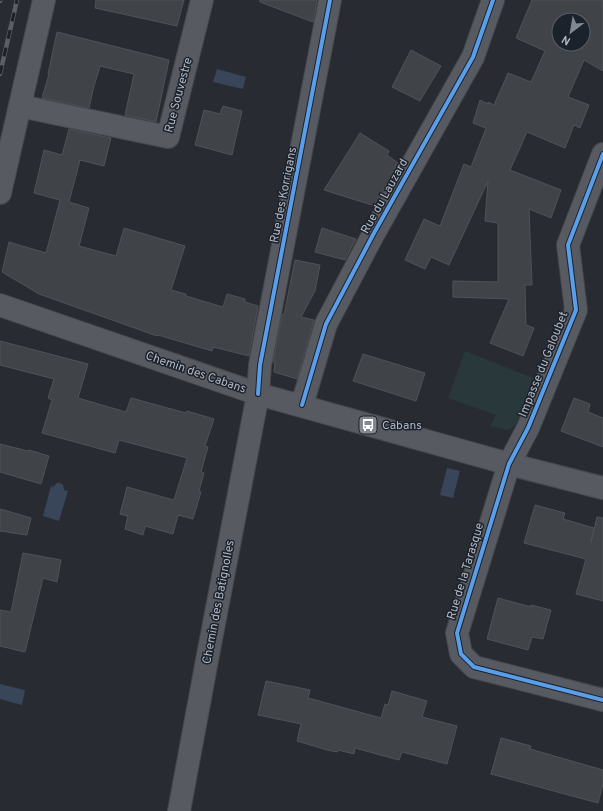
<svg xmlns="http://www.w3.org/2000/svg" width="603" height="811" font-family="Overpass,sans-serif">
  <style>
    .green { fill: #29383a }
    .water { fill: #394559 }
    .building { fill: #404348; stroke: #4f5359; fill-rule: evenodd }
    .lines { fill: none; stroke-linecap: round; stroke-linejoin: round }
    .minor-casing { stroke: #44474b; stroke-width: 24 }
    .minor { stroke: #575a60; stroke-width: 22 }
    .rail-casing { stroke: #5c5e64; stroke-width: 4.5 }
    .rail { stroke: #1c222b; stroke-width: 3; stroke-dasharray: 9; stroke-linecap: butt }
    .cycleway-casing { stroke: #1c222b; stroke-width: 6 }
    .cycleway { stroke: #5a9eea; stroke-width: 4 }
    .labels { text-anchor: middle; stroke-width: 3; stroke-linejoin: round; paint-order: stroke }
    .street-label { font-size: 12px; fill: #b2b8c3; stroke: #1c222b }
    .poi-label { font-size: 12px; fill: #b2b8c3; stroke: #1c222b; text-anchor: start }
  </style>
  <rect width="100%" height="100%" fill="#282c32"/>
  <path class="green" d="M465,351l68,27 -16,45 -5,5 -5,2 -17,-4 6,-11 -48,-17z"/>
  <g class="water">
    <path d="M217,69l29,8 -3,12 -30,-7z"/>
    <path d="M447,468l13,3 -7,27 -13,-3z"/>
    <path d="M57,483h3l3,2 1,5 4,1 -9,30 -16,-5 8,-30 2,1z"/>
    <path d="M0,684l25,6 -3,15 -22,-6z"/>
  </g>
  <g class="building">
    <path d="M96,0h88l-7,26 -82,-18z"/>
    <path d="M260,0h57l-4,22 -53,-20z"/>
    <path d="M532,0h71v71l-19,-11 -16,37 21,8 -9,23 -6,-3 -9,23 -38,-16 -17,38 51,20 -10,28 -22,-9 3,76h-7l1,40 8,3 -11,28 -33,-13 19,-44 -56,-2v-16l45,1v-59l-13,-2 3,-40 -39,84 -18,-8 -6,12 -20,-9 19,-41 16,7 24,-62 7,3 15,-39 -13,-5 7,-23 8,4v-2l6,3 14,-32 23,9 14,-31 -29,-13zM559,20h24v24h-24z"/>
    <path d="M57,32l112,28 -13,62 -31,-7 9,-41 -34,-8 -7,24 -4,18 -47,-10 7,-24h-1z"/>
    <path d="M411,50l30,16 -21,35 -28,-14z"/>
    <path d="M223,106l19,5 -10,44 -37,-10 9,-35 16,4z"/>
    <path d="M69,129l42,9 -7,28 -24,-6 -11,42 20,6 -10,38 37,10 8,-28 61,18 -14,44 15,4v2l37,11 4,-13 18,5v3l13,4 -9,50 -36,-9 -1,4 -54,-16 -1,1 -118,-42 -37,-22 7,-30 37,11 14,-53 -26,-7 10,-43 18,5z"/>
    <path d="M360,133l29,18 -2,4 11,8 -23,43 -51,-16z"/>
    <path d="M322,228l34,11 -11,21 -30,-8z"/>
    <path d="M295,260l25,5 -5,26 -14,26 13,3 -17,59 -23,-7 1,-9 -2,-1 9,-48 2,1z"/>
    <path d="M0,341l88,23 -10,34 48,14 5,-14 55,15 1,-2 27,8 -9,27 3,1 -7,25 3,1 -5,18 2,1 -8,27 -15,-4 -5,19 -28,-8 -2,9 -18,-6 3,-13 -8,-2 7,-27 47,13 13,-42 -68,-18 -4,13 -73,-20 10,-33 -4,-2 6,-19 -54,-14z"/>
    <path d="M363,354l62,19 -9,28 -63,-20z"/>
    <path d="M574,398l16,6 -2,8 15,6v29l-42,-16z"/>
    <path d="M0,444l28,7 1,-1 20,6 -8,28 -41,-12z"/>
    <path d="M535,505l30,8 -2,6 31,9 -3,14 6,-25 6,1v83l-27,-7 10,-35 -62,-16z"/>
    <path d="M0,509l31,9 -4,17 -27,-4z"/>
    <path d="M23,553l38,7 -4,22 -14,-4 -18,74 -25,-6v-36l11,2z"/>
    <path d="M498,598l33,9v-2l20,5 -8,29 -11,-2 -4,13 -41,-11z"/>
    <path d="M266,681l44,9 -2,8 73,20 4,-14 3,1 4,-14 35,10 -5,16 35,9 -10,38 -45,-12 -3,8 -44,-12 -1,6 -16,-4 -1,2 -10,-2 -30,-9 4,-17 -43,-9z"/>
    <path d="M501,738l30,8 -1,3 73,21v14l-5,19 -107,-29z"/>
  </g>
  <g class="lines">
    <g class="minor-casing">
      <g id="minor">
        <path d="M20,106l148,31 34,-137"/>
        <path d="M603,154l-35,91 8,65 -48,118 -19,36 -52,169 4,21 13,13 129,33"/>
        <path d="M0,193l44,-193"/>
        <path d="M0,305l258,89 251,70 94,24"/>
        <path d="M302,405l24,-81 48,-91 99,-176 20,-57"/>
        <path d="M179,811l29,-156 50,-261 2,-29 70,-365"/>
      </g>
    </g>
    <use href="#minor" class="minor"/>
    <g class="rail-casing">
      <g id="rail">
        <path d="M0,1v-1"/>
        <path d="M0,74l17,-74"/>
      </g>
    </g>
    <use href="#rail" class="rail"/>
    <g class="cycleway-casing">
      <g id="cycleway">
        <path d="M603,154l-35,91 8,65 -48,118 -19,36 -52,169 4,21 13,13 129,33"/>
        <path d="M258,394l2,-29 70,-365"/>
        <path d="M302,405l24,-81 48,-91 99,-176 20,-57"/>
      </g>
    </g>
    <use href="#cycleway" class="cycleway"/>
  </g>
  <defs>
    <g id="bus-square" transform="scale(1)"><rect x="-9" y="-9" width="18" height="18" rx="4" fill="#828790" stroke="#1c222b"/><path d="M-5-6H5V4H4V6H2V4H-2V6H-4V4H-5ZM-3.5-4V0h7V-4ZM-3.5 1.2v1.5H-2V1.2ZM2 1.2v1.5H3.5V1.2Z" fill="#fff"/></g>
  </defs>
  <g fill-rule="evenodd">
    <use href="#bus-square" x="368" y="425"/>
  </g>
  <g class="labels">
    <g class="street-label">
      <text transform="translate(178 95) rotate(-75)" y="4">Rue Souvestre</text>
      <text transform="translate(283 195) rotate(-79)" y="4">Rue des Korrigans</text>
      <text transform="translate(384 196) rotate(-61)" y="4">Rue du Lauzard</text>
      <text transform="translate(543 364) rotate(-68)" y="4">Impasse du Galoubet</text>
      <text transform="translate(196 372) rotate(19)" y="4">Chemin des Cabans</text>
      <text transform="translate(465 571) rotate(-73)" y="4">Rue de la Tarasque</text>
      <text transform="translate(218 602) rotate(-79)" y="4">Chemin des Batignolles</text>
    </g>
    <g class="poi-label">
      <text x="382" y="429">Cabans</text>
    </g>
  </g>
  <g transform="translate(571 32) rotate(211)"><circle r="19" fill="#1c222b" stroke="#585e68"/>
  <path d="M0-3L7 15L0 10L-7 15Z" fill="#828790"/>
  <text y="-6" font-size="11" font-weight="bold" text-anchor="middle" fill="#b2b8c3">N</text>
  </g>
</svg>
